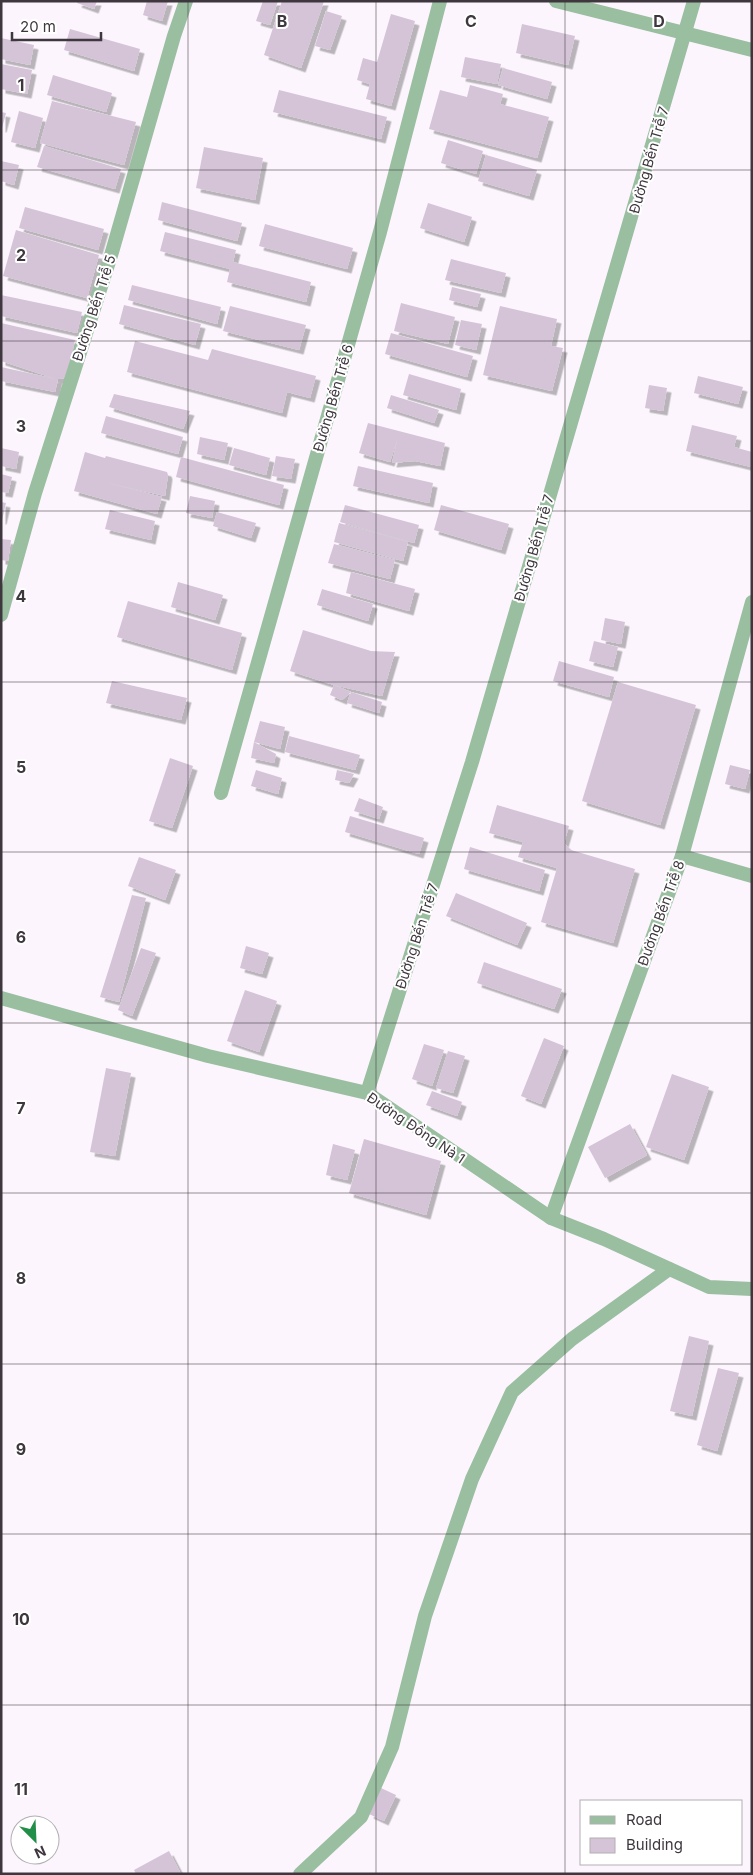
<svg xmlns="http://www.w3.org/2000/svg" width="753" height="1875" font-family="Inter,sans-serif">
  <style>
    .building { fill: #d5c4d7; filter: url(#shadow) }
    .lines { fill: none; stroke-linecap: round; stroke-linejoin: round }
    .minor { stroke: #9abea0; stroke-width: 14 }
    .grid { fill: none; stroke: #3e373e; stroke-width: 1; stroke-opacity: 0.55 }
    .labels { text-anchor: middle; stroke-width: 4; stroke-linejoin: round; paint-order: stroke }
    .street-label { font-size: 14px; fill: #3e373e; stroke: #fff }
    .grid-label { font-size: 16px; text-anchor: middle; font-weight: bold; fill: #3e373e; stroke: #fff; stroke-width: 4; stroke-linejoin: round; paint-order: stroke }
  </style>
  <defs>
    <filter id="shadow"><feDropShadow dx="4.5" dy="4.5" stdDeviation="0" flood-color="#0004"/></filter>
  </defs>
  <rect width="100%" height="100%" fill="#fcf5fd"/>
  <g class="building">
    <path d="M78,1h19l-3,8 -17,-6z"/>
    <path d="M147,1h21l-6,20 -19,-6z"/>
    <path d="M263,1h15l-8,24 -14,-4z"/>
    <path d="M282,1h42l-23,67 -37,-13z"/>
    <path d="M326,11l16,5 -12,34 -15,-4z"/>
    <path d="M391,14l24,7 -24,85 -25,-7 4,-15 -13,-4 6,-22 14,4z"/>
    <path d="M522,24l53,12 -7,29 -52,-12z"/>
    <path d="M70,29l70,20 -6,22 -70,-21z"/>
    <path d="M1,38l33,7 -4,20 -29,-6z"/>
    <path d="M465,57l36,7 -4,20 -36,-7z"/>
    <path d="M1,64l31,6 -5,24 -26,-5z"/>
    <path d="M503,68l49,14 -5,17 -49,-14z"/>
    <path d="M53,75l59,18 -6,19 -59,-17z"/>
    <path d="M470,85l33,9 -3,10 49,13 -12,41 -108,-29 11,-39 27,7z"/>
    <path d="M279,90l108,27 -6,22 -108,-27z"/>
    <path d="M52,101l84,21 -12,43 -84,-22z"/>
    <path d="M19,111l24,7 -8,30 -24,-6z"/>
    <path d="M1,112l5,1 -4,15h-1z"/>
    <path d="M448,140l35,11 -7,23 -35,-11z"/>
    <path d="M44,146l77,23 -6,20 -78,-22z"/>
    <path d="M204,147l59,11 -8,42 -59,-12z"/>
    <path d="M486,155l51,15 -8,26 -51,-15z"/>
    <path d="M1,161l18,4 -5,20 -13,-4z"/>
    <path d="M162,202l80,21 -5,18 -79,-21z"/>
    <path d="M428,203l44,14 -8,25 -44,-14z"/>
    <path d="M25,207l79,22 -6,21 -79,-22z"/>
    <path d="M265,224l88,24 -6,21 -88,-23z"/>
    <path d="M16,230l83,25 -12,43 -84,-22z"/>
    <path d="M165,232l71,18 -3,12 78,20 -5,20 -79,-20 3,-13 -70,-18z"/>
    <path d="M451,259l55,14 -5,20 -56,-13z"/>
    <path d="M132,285l89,22 -4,17 -89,-24z"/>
    <path d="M452,287l29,7 -4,13 -28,-7z"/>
    <path d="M1,295l81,17 -5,21 -76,-17z"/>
    <path d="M401,303l54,14 -7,27 -54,-13z"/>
    <path d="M124,305l77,19 -6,21 -76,-21z"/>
    <path d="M230,306l76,19 -7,25 -76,-19z"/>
    <path d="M500,306l57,13 -6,27 12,2 -11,43 -69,-16z"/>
    <path d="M461,320l21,4 -6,26 -21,-5z"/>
    <path d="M1,323l74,17 -4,19v18l-13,2 -3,13 -54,-11v-14l55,12 -55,-18z"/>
    <path d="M391,333l82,23 -6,21 -82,-23z"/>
    <path d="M135,341l73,19 4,-11 104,27 -6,22 -23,-6 -5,21 -155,-41z"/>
    <path d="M409,374l52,15 -5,21 -53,-15z"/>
    <path d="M698,376l45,11 -5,17 -44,-11z"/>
    <path d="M649,385l18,3 -4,23 -18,-3z"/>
    <path d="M114,394l76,17 -7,18 -74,-22z"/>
    <path d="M391,395l48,15 -5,13 -47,-15z"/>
    <path d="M106,416l77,21 -5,17 -77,-21z"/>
    <path d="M368,423l77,20 -5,23 -25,-5 -23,2 6,-26 -8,25 -31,-9z"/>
    <path d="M692,425l45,11 -3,11 18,5 -1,15 -65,-16z"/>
    <path d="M200,437l28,6 -4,17 -27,-6z"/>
    <path d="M1,448l18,4 -3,17 -15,-3z"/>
    <path d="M234,448l36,10 -4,17 -37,-10z"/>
    <path d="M85,452l20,6 1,-2 61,16 1,3 -3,21 -61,-14 58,15 -5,17 -83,-23z"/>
    <path d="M276,456l19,3 -4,20 -19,-3z"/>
    <path d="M181,457l103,28 -5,20 -103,-28z"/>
    <path d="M358,466l75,17 -4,20 -76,-17z"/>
    <path d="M1,474l11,3 -4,16 -7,-1z"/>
    <path d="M190,496l25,5 -3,17 -26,-5z"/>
    <path d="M1,502l5,1 -4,17h-1z"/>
    <path d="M345,505l74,20 -5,18 -74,-21z"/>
    <path d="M441,505l68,19 -8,26 -67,-20z"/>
    <path d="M110,510l45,11 -4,19 -46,-11z"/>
    <path d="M217,512l39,11 -5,15 -38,-12z"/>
    <path d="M339,523l69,19 -5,19 -69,-19z"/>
    <path d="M1,539l10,1 -3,21 -7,-1z"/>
    <path d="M334,544l61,16 -5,19 -62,-16z"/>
    <path d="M351,572l64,17 -6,22 -63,-18z"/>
    <path d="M178,582l45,13 -8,25 -44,-13z"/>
    <path d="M322,589l51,15 -5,17 -51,-16z"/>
    <path d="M128,601l114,32 -10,37 -115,-33z"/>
    <path d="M605,618l20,4 -4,22 -20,-4z"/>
    <path d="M303,630l68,21 24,1 -13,44 -48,-11 -44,-14z"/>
    <path d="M594,641l24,6 -5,20 -24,-6z"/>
    <path d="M559,661l55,16 -5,20 -56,-16z"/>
    <path d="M112,681l75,17 -6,22 -75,-17z"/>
    <path d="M618,682l78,23 -36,120 -78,-24z"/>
    <path d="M334,685l17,7 -9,8 -12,-5z"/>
    <path d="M351,692l31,10 -3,11 -32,-10z"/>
    <path d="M260,721l25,6 -5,22 -26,-7 22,12 -2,9 -23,-5 3,-16z"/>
    <path d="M289,736l71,19 -5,15 -70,-18z"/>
    <path d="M170,758l23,8 -21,62 -23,-7z"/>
    <path d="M730,765l20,5 -5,19 -20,-5z"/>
    <path d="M256,770l26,8 -4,16 -27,-8z"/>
    <path d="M337,770l17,4 -5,9 -14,-3z"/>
    <path d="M359,798l24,9 -4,12 -25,-8z"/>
    <path d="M497,805l72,21 -5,17 7,7 64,19 -22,74 -72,-21 16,-54 -39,-11 5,-15 -34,-9z"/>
    <path d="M350,816l74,22 -5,16 -74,-22z"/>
    <path d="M470,847l75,23 -6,21 -75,-22z"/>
    <path d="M139,857l37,13 -11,30 -37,-14z"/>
    <path d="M456,893l71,30 -10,22 -71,-29z"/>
    <path d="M132,895l14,3 -27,104 -19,-5z"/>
    <path d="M246,946l23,7 -7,21 -22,-6z"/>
    <path d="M141,948l15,5 -24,63 -14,-6z"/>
    <path d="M484,962l78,27 -8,20 -77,-26z"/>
    <path d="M245,990l32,11 -18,51 -32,-11z"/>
    <path d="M544,1038l20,8 -23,58 -20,-8z"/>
    <path d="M424,1044l20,6 -12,36 -20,-7z"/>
    <path d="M448,1051l17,5 -12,37 -17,-5z"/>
    <path d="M106,1068l25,5 -16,83 -25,-4z"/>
    <path d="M672,1074l37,13 -25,73 -38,-13z"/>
    <path d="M432,1091l30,11 -5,14 -31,-11z"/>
    <path d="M630,1124l17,31 -42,23 -17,-31z"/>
    <path d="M364,1139l77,22 -15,54 -77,-22z"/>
    <path d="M333,1144l22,6 -8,30 -21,-5z"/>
    <path d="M689,1336l20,5 -17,75 -22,-5z"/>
    <path d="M718,1368l21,5 -22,78 -20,-6z"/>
    <path d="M381,1788l15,7 -12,26 -15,-7z"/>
    <path d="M169,1851l12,23h-45l-2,-4z"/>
  </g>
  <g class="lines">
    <g class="minor">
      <path d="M556,1l196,49"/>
      <path d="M1,615l34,-122 77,-241 62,-216 12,-35"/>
      <path d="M221,793l159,-561 60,-231"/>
      <path d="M682,856l70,20"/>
      <path d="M1,998l207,58 159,37 184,125 53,21 105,48 43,2"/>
      <path d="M367,1093l105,-331 222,-761"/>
      <path d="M551,1218l131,-362 70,-254"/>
      <path d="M300,1874l61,-57 31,-70 33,-131 47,-137 40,-87 60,-53 97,-70"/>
    </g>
  </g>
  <path class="grid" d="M188,1v1873M376,1v1873M565,1v1873M1,170h751M1,341h751M1,511h751M1,682h751M1,852h751M1,1023h751M1,1193h751M1,1364h751M1,1534h751M1,1705h751"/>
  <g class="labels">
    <g class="street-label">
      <text transform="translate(649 160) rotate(-74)" y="5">Đường Bến Trễ 7</text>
      <text transform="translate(94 308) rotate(-72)" y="5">Đường Bến Trễ 5</text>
      <text transform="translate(333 398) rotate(-74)" y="5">Đường Bến Trễ 6</text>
      <text transform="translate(534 548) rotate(-74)" y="5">Đường Bến Trễ 7</text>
      <text transform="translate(661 913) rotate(-70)" y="5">Đường Bến Trễ 8</text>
      <text transform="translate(417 936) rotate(-72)" y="5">Đường Bến Trễ 7</text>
      <text transform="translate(416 1128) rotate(34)" y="5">Đường Đồng Nà 1</text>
    </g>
  </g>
  <g class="grid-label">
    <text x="282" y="27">B</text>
    <text x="471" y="27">C</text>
    <text x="659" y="27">D</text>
    <text x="21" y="91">1</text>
    <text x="21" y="261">2</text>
    <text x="21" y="432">3</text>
    <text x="21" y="602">4</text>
    <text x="21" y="773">5</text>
    <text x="21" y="943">6</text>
    <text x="21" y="1114">7</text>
    <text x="21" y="1284">8</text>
    <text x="21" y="1455">9</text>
    <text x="21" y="1625">10</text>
    <text x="21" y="1795">11</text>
  </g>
  <rect width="753" height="1875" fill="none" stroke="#3e373e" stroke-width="5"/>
  <rect x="580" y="1800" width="162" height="65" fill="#ffffff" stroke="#b2afb2"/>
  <rect x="590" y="1816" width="25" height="8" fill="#9abea0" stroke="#b2afb2"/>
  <text x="626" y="1825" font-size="15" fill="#3e373e">Road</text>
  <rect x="590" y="1838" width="25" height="15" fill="#d5c4d7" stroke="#b2afb2"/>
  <text x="626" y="1850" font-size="15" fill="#3e373e">Building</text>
  <g transform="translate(35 1840) rotate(156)"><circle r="24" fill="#ffffff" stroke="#b2afb2"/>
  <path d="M0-4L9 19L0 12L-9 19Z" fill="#208e47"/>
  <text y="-8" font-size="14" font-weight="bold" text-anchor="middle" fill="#3e373e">N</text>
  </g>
  <path d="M12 32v8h89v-8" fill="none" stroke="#3e373e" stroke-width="2.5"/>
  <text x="20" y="32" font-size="15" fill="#3e373e" stroke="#ffffff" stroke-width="4" paint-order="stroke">20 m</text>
</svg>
